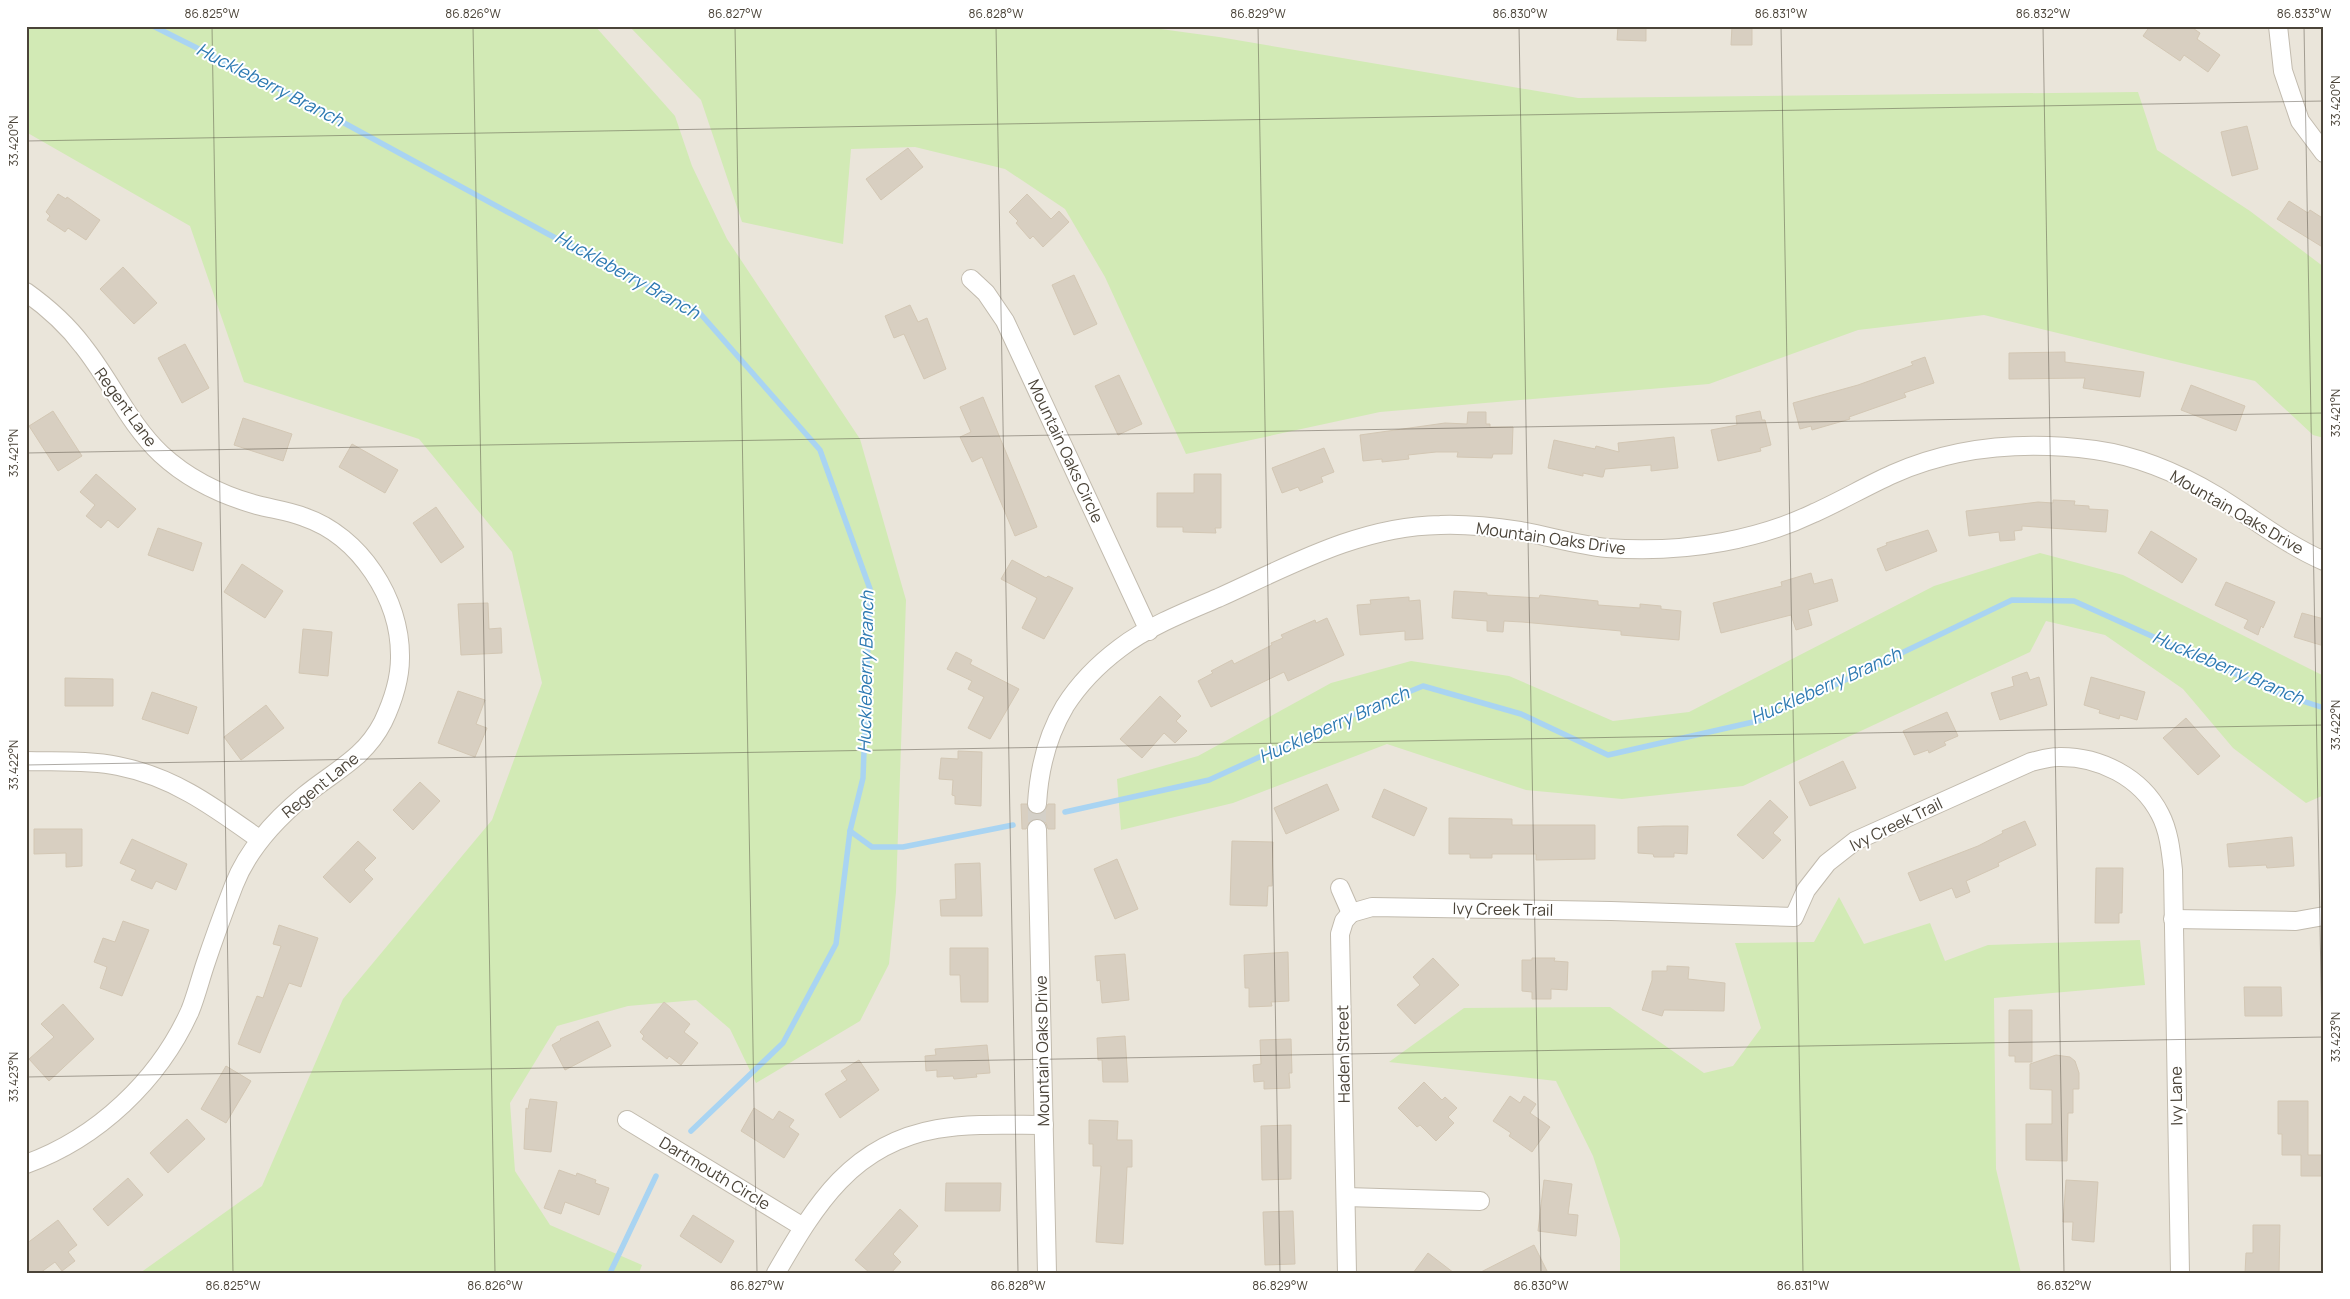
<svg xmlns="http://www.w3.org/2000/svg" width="2350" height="1299" font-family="Manrope,sans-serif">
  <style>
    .residential { fill: #eae5da }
    .green { fill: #d2eab5 }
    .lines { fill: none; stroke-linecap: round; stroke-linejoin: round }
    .stream { stroke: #a9d4f2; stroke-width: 5.5 }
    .building { fill: #d8cfc1; stroke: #d3c7b4 }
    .street-tunnel { stroke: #d4d0c8; stroke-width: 18; stroke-dasharray: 18 9; stroke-linecap: butt }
    .street-casing { stroke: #c2bbae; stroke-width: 20 }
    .street { stroke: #fff; stroke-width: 18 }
    .ticks { fill: none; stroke: #4b4439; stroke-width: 1; stroke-opacity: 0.45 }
    .labels { text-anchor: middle; stroke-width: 4; stroke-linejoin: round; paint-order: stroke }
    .street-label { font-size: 16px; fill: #4b4439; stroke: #fff }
    .water-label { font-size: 18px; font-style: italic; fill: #2e7ab2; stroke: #fff }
    .neatline { fill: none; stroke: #4b4439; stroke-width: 2 }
    .ticks-label { font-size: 12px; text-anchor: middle; fill: #4b4439 }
  </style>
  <rect width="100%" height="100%" fill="#f6f3ec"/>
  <rect class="residential" x="26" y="26" width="2298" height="1247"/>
  <g class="green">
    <path d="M26,26h569l80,90 17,50 35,73 133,200 46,161 -10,292 -7,72 -29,57 -104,62 -26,-54 -34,-29 -68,6 -71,20 -47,77 5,68 35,54 92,40 -3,8h-499l122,-87 81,-187 149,-179 50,-137 -30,-131 -93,-113 -175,-57 -54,-156 -164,-94z"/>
    <path d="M629,26h510l80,11 359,61 560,-6 19,58 93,61 74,56v171l-11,-3 -58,-54 -271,-66 -126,15 -149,54 -329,28 -194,42 -81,-177 -40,-68 -60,-40 -90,-22 -64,2 -8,95 -101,-22 -41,-122z"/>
    <path d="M2040,553l83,22 201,101v119l-18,8 -73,-55 -50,-59 -78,-54 -59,-14 -16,31 -287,134 -121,13 -96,-9 -139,-46 -154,59 -112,27 -4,-51 81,-23 133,-73 80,-22 98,15 104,45 76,-9 245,-126z"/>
    <path d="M1839,897l25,47 66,-21 15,38 43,-16 152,-5 5,45 -151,13 2,171 25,104h-401v-34l-27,-83 -37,-75 -167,-19 75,-54 146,-1 94,66 29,-7 28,-38 -26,-85 79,-1z"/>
  </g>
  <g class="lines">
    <g class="stream">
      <path d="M153,26l160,80 235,128 150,77 122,139 50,139 -7,189 -13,53 -14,113 -53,99 -92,88"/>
      <path d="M1065,812l144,-32 136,-62 78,-32 98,28 87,41 154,-35 250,-120 62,1 204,92 46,15"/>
      <path d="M850,831l22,16h31l110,-22"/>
      <path d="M610,1273l46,-97"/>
    </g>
  </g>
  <g class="building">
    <path d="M1618,26h28v15l-29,-1z"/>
    <path d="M1732,26h20v19h-21z"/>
    <path d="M2150,26h40l10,7 -3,6 23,16 -12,17 -24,-17 -4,6 -37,-25z"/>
    <path d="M2247,126l11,43 -26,7 -11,-44z"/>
    <path d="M908,148l15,19 -42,33 -15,-21z"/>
    <path d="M58,194l8,5 1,-2 33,23 -14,20 -18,-12 -3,4 -18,-12 3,-4 -4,-4z"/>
    <path d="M1027,194l24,25 8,-8 10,11 -26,25 -10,-11 -3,3 -14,-16 2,-2 -9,-9z"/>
    <path d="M2289,201l19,12 2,-3 14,9v29l-47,-29z"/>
    <path d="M123,267l34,36 -23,21 -34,-35z"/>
    <path d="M1074,275l23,49 -23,11 -22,-50z"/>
    <path d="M910,305l8,17 9,-4 19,51 -22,10 -20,-45 -10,4 -9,-22z"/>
    <path d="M185,344l24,44 -27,15 -24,-45z"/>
    <path d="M2065,352v10l79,10 -4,25 -57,-9 2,-10 -76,1v-26z"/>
    <path d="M1925,357l9,26 -30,10 2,4 -57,20 1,2 -38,11 -1,-4 -11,3 -7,-26 65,-18 55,-20 -2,-3z"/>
    <path d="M1119,375l23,49 -24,11 -23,-49z"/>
    <path d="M2191,385l54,21 -9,25 -55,-21z"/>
    <path d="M983,397l54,130 -22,9 -33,-79 -10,5 -12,-25 11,-5 -11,-25z"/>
    <path d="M53,411l29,45 -24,15 -29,-45z"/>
    <path d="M1760,411l2,9h3l6,25 -11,3 1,3 -43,10 -7,-31 26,-5 -1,-9z"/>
    <path d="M1468,412h18v12h4v3h23l-1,27h-19l-1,4 -35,-1 1,-5h-22l-28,3 1,4 -27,3v-3l-19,2 -3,-26 85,-12 22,1z"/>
    <path d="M243,418l49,16 -9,27 -49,-16z"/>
    <path d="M1674,437l4,31 -27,3v-6l-46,4 -2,8h-2l-18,-4v3l-35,-8 6,-28 41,9 1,-3 23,6 -1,-9z"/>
    <path d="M352,444l46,26 -13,23 -46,-26z"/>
    <path d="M1324,448l10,24 -13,5 2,5 -23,9 -2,-4 -16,6 -10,-25z"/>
    <path d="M96,474l40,35 -18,19 -10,-8 -7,8 -15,-12 9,-11 -15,-13z"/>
    <path d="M1194,474h27v54h-6l1,5 -33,-1v-5h-26v-34h37z"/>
    <path d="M2053,500l22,1 -1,4 15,1v3l19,1 -2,22 -84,-6v4l-8,1 1,9 -15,1 -1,-9 -30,4 -3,-25 72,-9 15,1z"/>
    <path d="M436,507l28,40 -23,16 -28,-40z"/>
    <path d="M158,528l44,15 -9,28 -45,-16z"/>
    <path d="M1928,530l9,21 -51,20 -9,-22 10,-4 -1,-2z"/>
    <path d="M2151,531l46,28 -15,24 -44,-30z"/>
    <path d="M1012,560l34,18 2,-2 25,12 -29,51 -22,-11 15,-30 -36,-19z"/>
    <path d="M242,564l41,27 -18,27 -41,-26z"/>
    <path d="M1811,573l3,11 18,-5 6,22 -30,9 4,15 -16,5 -5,-15 -70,18 -8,-30 69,-17 -1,-4z"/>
    <path d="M2226,582l49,20 -12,26 -2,-2 -3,9 -14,-7 4,-8 -33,-15z"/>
    <path d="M1454,591l33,2v2l52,3 1,-3 58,6v4l42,3v-4l21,2v3l20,2 -2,29 -58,-5v-4l-99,-9 -18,-1 -1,11 -16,-1v-10l-35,-3z"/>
    <path d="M1409,597v4l11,-1 3,39 -18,1v-9l-45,4 -3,-30 14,-1 -1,-4z"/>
    <path d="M488,603l1,26 12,-1 1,25 -41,2 -3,-51z"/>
    <path d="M2302,613l22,6v27l-30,-9z"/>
    <path d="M1327,618l17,37 -56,26 -4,-9 -73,35 -13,-26 15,-8 -2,-2 21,-11 2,4 38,-19 -1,-2 12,-5 -2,-3 34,-15 1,3z"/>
    <path d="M303,629l29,3 -4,44 -29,-3z"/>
    <path d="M956,652l16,8 -2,4 49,25 -29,50 -22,-11 16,-31 -16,-8 4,-8 -25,-12z"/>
    <path d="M2027,672l3,8 9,-3 8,28 -47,15 -9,-27 23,-7 -2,-9z"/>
    <path d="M2091,677l54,15 -8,28 -17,-5 -1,4 -20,-6 1,-3 -16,-5z"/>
    <path d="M65,678l48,1v27h-48z"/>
    <path d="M458,691l27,9 -9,24 11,4 -12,29 -37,-14z"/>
    <path d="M152,692l45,15 -9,27 -46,-15z"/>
    <path d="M1160,696l21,20 -5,5 11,10 -12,12 -11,-10 -22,25 -22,-19z"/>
    <path d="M266,705l18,23 -43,32 -17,-23z"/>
    <path d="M1947,712l11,24 -14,6 2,3 -17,8 -1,-3 -14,5 -11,-24z"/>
    <path d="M2186,718l34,38 -22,19 -35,-37z"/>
    <path d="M958,751l24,1 -1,54 -26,-2v-8l-3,-1 1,-15 -14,-1 2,-21 17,1z"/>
    <path d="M1843,761l13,27 -46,18 -11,-24z"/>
    <path d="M420,782l20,19 -27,29 -20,-20z"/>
    <path d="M1327,784l12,26 -53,24 -12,-26z"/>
    <path d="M1384,789l43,19 -13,28 -42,-19z"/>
    <path d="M1770,800l18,17 -15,16 8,7 -18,19 -26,-24z"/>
    <path d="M1021,804h6l4,8 6,3 8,-5 3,-6h7v25h-7l-2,-6 -9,-5 -6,2 -5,9h-4z"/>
    <path d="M1449,818l63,1v6h83v34l-59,1v-6h-44v4h-22v-4h-21z"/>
    <path d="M2025,821l11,24 -38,18 1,3 -33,15 4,11 -14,6 -4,-10 -32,13 -12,-28 70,-27 25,-13 -1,-2z"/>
    <path d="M1664,826h24l-1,28 -13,-1v4h-20l-1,-3 -15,-1v-26z"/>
    <path d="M34,829h48v37l-16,1v-14l-32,1z"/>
    <path d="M2292,837l2,29 -27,2 -1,-3 -37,2 -2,-23z"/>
    <path d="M132,839l55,25 -11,26 -20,-9 -4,8 -21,-9 5,-10 -16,-7z"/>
    <path d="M358,841l18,17 -12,12 9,9 -23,24 -27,-26z"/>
    <path d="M1232,841l41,1 -1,44h-4l-1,20 -37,-1z"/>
    <path d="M1117,859l21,50 -23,10 -21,-50z"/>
    <path d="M980,863l2,53h-41l-1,-16 16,-1 -1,-35z"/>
    <path d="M2096,868h27l-1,45h-3v10h-24z"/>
    <path d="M123,921l26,9 -27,66 -22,-8 7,-21 -13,-5 9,-24 12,4z"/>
    <path d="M279,925l39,13 -17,49 -12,-4 -29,70 -22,-9 19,-48 6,2 18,-52 -8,-2z"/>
    <path d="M950,948h38v54h-27l-1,-27h-10z"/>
    <path d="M1288,952l1,49 -18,1 1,4 -23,1v-19h-4l-1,-33z"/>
    <path d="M1125,954l4,46 -27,3 -2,-23 -3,1 -2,-25z"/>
    <path d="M1433,958l26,27 -44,39 -18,-19 23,-20 -7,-8z"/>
    <path d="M1532,958h23l-1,3 14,1 -1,28 -16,-1v10h-19v-7l-10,-1v-31h10z"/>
    <path d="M1667,966l22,1 -1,12 37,4 -1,28 -60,-1 -2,6 -20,-6 10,-30v-9h15z"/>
    <path d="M2244,987h37l1,29h-37z"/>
    <path d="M664,1002l26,22 -6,8 14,11 -17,22 -12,-9 -2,3 -25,-20 2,-3 -4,-4z"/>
    <path d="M63,1004l31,35 -45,42 -20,-22 25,-22 -13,-13z"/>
    <path d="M2009,1010h23v52h-17v-6h-6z"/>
    <path d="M598,1021l13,25 -46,24 -13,-25 9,-5 -1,-1z"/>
    <path d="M1125,1036l3,46h-25l-1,-22h-4l-1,-22z"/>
    <path d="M1291,1039l1,34h-3l1,15 -26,1v-8l-10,1 -1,-17 8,-1 -1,-24z"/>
    <path d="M987,1045l3,28 -14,1 1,3 -23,2 -1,-3 -16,1v-7l-11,1 -1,-15 11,-1 -1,-6z"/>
    <path d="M2056,1055l14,2 5,4 4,12v16h-6v24h-5l-1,48 -41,-1v-36h26v-34l-22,-1v-25z"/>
    <path d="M859,1060l20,30 -39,28 -15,-24 22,-14 -6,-9z"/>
    <path d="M226,1066l25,15 -25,42 -25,-14z"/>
    <path d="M1424,1082l18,18 3,-3 12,11 -9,9 6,6 -18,18 -16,-16 -3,2 -19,-19z"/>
    <path d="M1510,1096l10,7 4,-7 12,8 -6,9 20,14 -18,25 -23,-16 2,-3 -18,-12z"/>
    <path d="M530,1099l27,3 -6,50 -27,-3 2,-41 2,1z"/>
    <path d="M2278,1101h30v54h16v21h-23v-21h-19v-21h-4z"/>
    <path d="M754,1108l19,12 6,-9 15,9 -5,7 10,7 -15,24 -43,-27z"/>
    <path d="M187,1119l18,20 -37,34 -18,-20z"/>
    <path d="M1089,1120l29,1 -1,19h15v27h-5l-4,77 -27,-2 5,-76h-8v-22h-4z"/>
    <path d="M1291,1125v54l-29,1 -1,-54z"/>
    <path d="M559,1170l17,6 1,-3 19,7 -1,3 14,5 -10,27 -34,-13 -4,12 -17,-6z"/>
    <path d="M128,1178l15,17 -35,31 -15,-17z"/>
    <path d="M1544,1180l28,4 -4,30 10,1 -2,21 -38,-5z"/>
    <path d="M2066,1180l32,2 -4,60 -22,-2 1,-18h-10z"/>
    <path d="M946,1183h55l-1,28h-55z"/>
    <path d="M900,1209l18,17 -25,28 8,8 -10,11h-21l-15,-13z"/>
    <path d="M1293,1211l2,53 -30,1 -2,-53z"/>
    <path d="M693,1215l41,26 -13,22 -41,-27z"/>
    <path d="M58,1220l19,25 -9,7 7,9 -13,10 -7,-9 -15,11h-14v-29z"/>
    <path d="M2253,1225h27l-1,48h-34l1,-20h7z"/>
    <path d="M1534,1245l14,28h-69z"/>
    <path d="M1428,1253l26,20h-41z"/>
  </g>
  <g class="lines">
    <path class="street-tunnel" d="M1037,804v25"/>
    <g class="street-casing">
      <g id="street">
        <path d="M2278,26l5,45 17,50 24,32"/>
        <path d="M971,279l15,14 19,28 144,310"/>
        <path d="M26,292c21,15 42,34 57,54 28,35 46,78 78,108 28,26 60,41 96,51 15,4 32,6 47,12 56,19 97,82 96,141 0,22 -8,45 -17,64 -19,37 -49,49 -79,74 -29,24 -56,53 -70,89 -10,26 -20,53 -29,80 -5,15 -9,31 -15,46 -31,69 -92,127 -164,153"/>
        <path d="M26,761c30,1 62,-1 92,5 56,11 96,41 141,73"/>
        <path d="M1037,804c2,-34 10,-68 28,-98 14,-22 35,-43 55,-58 27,-21 67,-37 98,-50 71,-32 142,-72 222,-73 26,-1 54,2 80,6 29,5 57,14 87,17 39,3 78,1 116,-6 32,-6 62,-15 91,-29 27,-12 52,-27 79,-39 63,-28 134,-33 202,-24 43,6 85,24 122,46 36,22 68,48 107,65"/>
        <path d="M1037,829l10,444"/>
        <path d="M1340,888l11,25"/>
        <path d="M1351,913l21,-6 239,4 183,6 12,-27 21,-27 28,-22 176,-79c9,-2 18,-5 27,-5 41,-1 83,20 102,57 9,17 11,38 13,56l7,403"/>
        <path d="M2173,919l123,2 28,-5"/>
        <path d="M627,1120l176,107"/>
        <path d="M1346,1197l134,4"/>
        <path d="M776,1273c40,-69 76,-129 161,-144 35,-6 72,-4 107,-4"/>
        <path d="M1347,1273l-7,-339 4,-13 7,-8"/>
      </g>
    </g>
    <use href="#street" class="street"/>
  </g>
  <path class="ticks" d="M212,26l21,1247M473,26l22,1247M735,26l22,1247M996,26l22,1247M1258,26l22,1247M1519,26l22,1247M1781,26l22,1247M2043,26l21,1247M2304,26l20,1122M26,141l2298,-40M26,453l2298,-40M26,765l2298,-40M26,1077l2298,-40"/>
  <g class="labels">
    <g class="street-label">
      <text transform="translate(126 407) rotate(54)" y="6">Regent Lane</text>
      <text transform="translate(1066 451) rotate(65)" y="6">Mountain Oaks Circle</text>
      <text transform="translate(2237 512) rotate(30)" y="6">Mountain Oaks Drive</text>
      <text transform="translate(1551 538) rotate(8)" y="6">Mountain Oaks Drive</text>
      <text transform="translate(320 785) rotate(-39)" y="6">Regent Lane</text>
      <text transform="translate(1896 824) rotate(-26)" y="6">Ivy Creek Trail</text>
      <text transform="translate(1503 909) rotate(1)" y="6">Ivy Creek Trail</text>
      <text transform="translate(1042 1051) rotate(-91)" y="6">Mountain Oaks Drive</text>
      <text transform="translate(1343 1054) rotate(-91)" y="6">Haden Street</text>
      <text transform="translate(2176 1096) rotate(-91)" y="6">Ivy Lane</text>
      <text transform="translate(715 1173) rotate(31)" y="6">Dartmouth Circle</text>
    </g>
    <g class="water-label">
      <text transform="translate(270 85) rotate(27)" y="6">Huckleberry Branch</text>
      <text transform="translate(627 275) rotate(29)" y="6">Huckleberry Branch</text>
      <text transform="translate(2228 668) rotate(23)" y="6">Huckleberry Branch</text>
      <text transform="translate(866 672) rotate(-89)" y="6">Huckleberry Branch</text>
      <text transform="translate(1826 686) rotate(-24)" y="6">Huckleberry Branch</text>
      <text transform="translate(1334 725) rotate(-24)" y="6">Huckleberry Branch</text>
    </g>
  </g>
  <rect width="2350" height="1299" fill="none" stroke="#ffffff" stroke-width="55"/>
  <rect x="28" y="28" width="2294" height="1244" class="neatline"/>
  <g class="ticks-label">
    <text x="212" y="18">86.825°W</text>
    <text x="473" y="18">86.826°W</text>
    <text x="735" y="18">86.827°W</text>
    <text x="996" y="18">86.828°W</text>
    <text x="1258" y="18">86.829°W</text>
    <text x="1520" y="18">86.830°W</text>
    <text x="1781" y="18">86.831°W</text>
    <text x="2043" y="18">86.832°W</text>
    <text x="2304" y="18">86.833°W</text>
    <text transform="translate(2336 101) rotate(-90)" y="4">33.420°N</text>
    <text transform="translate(14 141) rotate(-90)" y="4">33.420°N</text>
    <text transform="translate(2336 413) rotate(-90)" y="4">33.421°N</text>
    <text transform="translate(14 453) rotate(-90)" y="4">33.421°N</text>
    <text transform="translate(2336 725) rotate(-90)" y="4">33.422°N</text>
    <text transform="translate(14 765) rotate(-90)" y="4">33.422°N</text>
    <text transform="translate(2336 1037) rotate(-90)" y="4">33.423°N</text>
    <text transform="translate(14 1077) rotate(-90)" y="4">33.423°N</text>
    <text x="233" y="1290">86.825°W</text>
    <text x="495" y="1290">86.826°W</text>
    <text x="757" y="1290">86.827°W</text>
    <text x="1018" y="1290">86.828°W</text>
    <text x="1280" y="1290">86.829°W</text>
    <text x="1541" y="1290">86.830°W</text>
    <text x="1803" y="1290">86.831°W</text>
    <text x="2064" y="1290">86.832°W</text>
  </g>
</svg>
